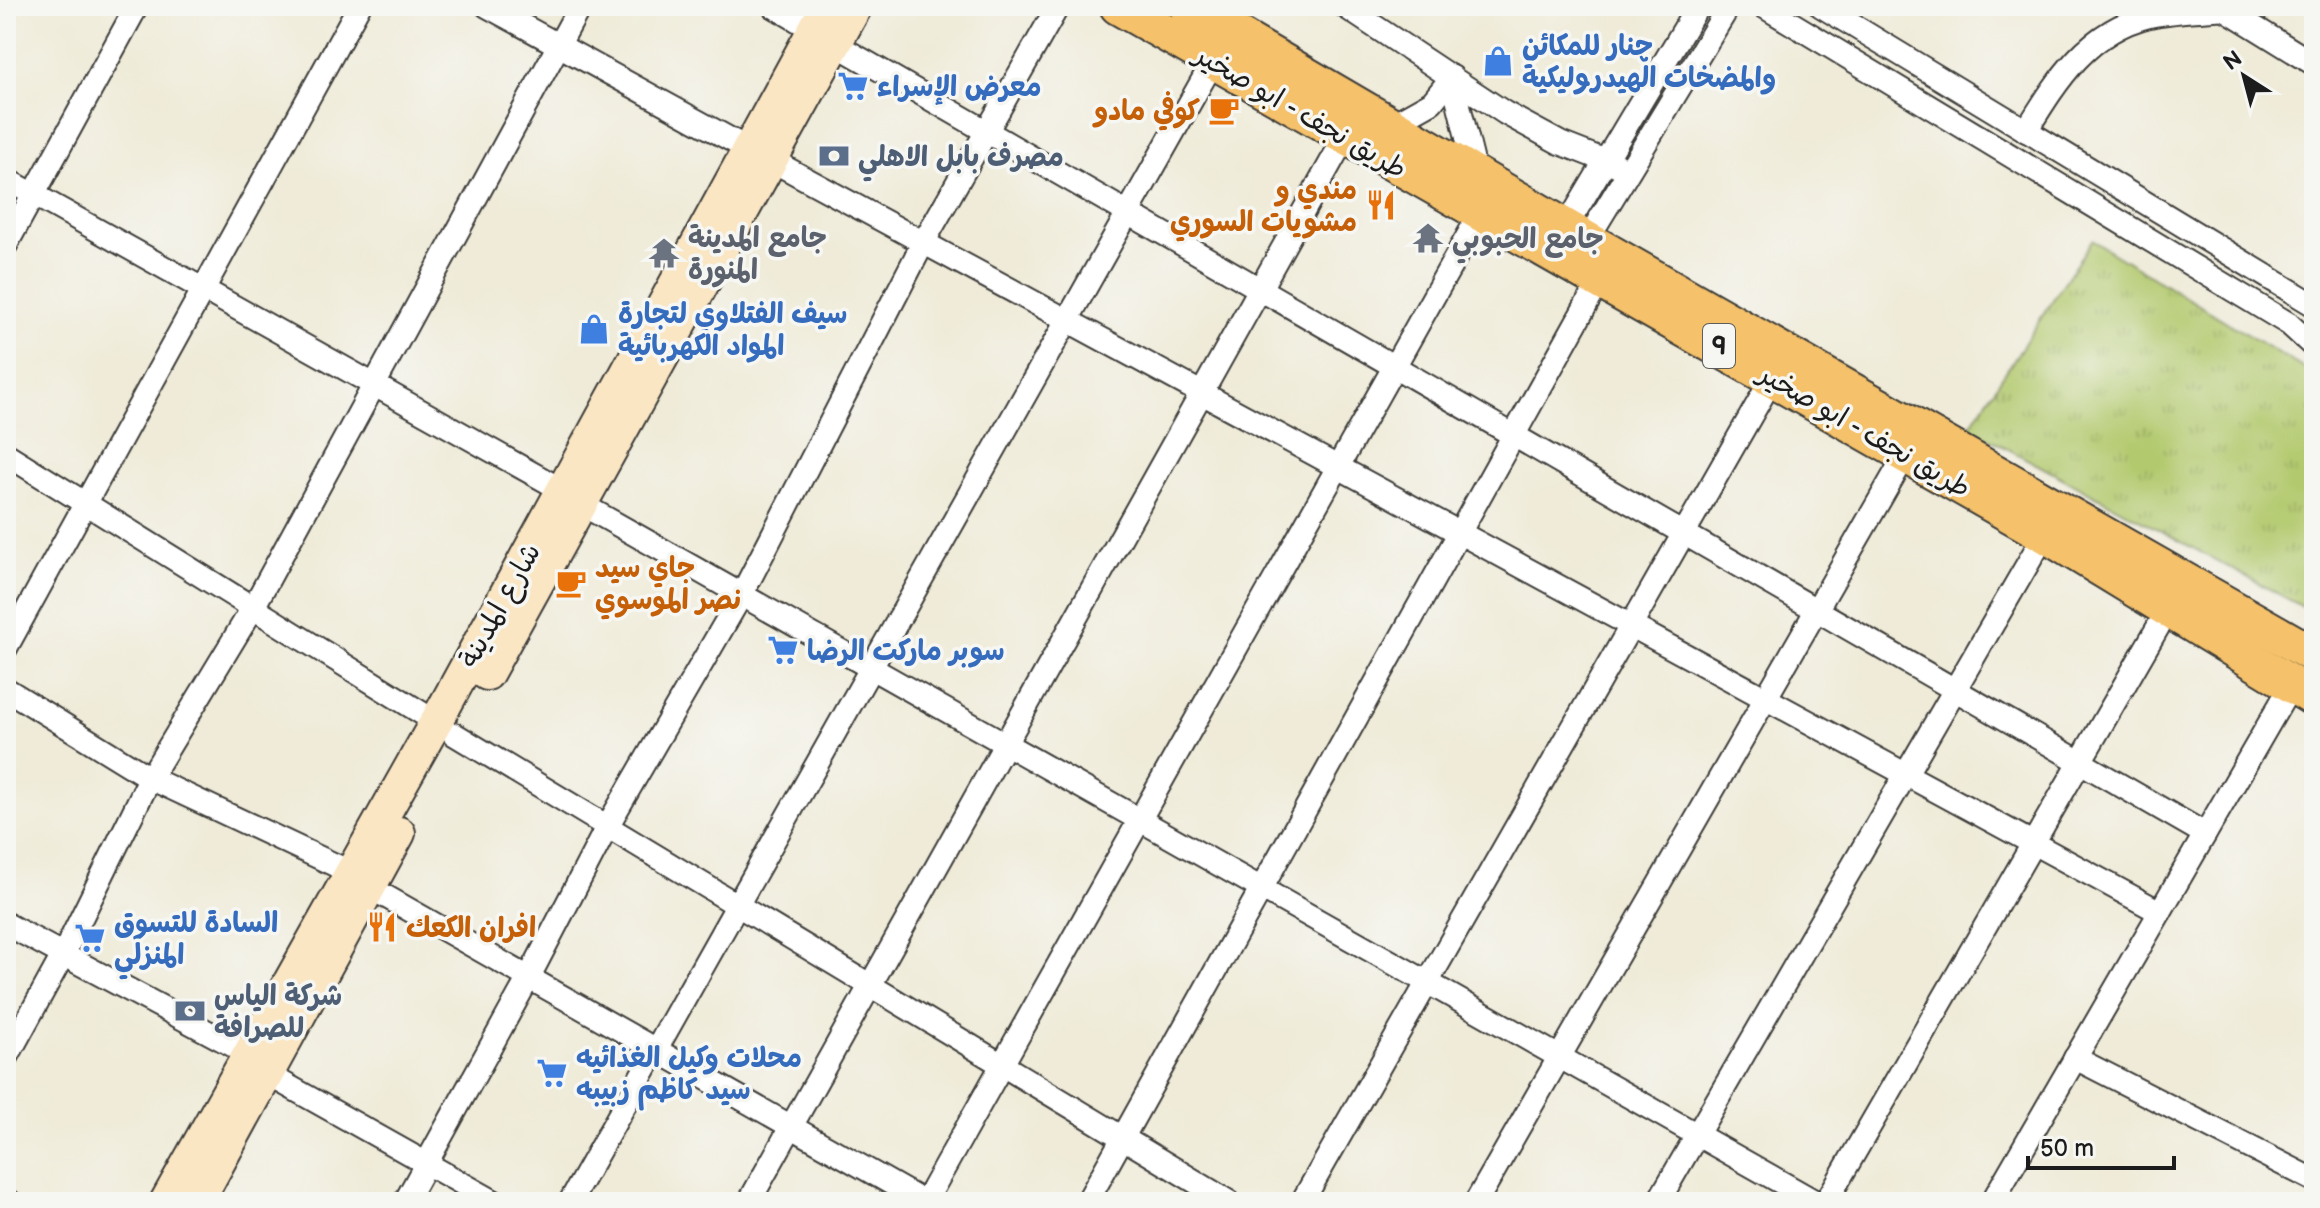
<svg xmlns="http://www.w3.org/2000/svg" width="2320" height="1208" font-family="'Balsamiq Sans','Playpen Sans Arabic',sans-serif">
  <style>
    .park { fill: url(#park-tufts); stroke: #677244; stroke-width: 2 }
    .lines { fill: none; stroke-linecap: round; stroke-linejoin: round }
    .minor-casing { stroke: #3c3b38; stroke-width: 26 }
    .secondary-casing { stroke: #3c3b38; stroke-width: 36 }
    .trunk-casing { stroke: #3c3b38; stroke-width: 40 }
    .minor { stroke: #fff; stroke-width: 22 }
    .secondary { stroke: #fbe6c4; stroke-width: 32 }
    .trunk { stroke: #f5c16b; stroke-width: 36 }
    .labels { text-anchor: middle; stroke-width: 7; stroke-linejoin: round; paint-order: stroke }
    .shield { fill: #f6f6f2; stroke: #5d5d5c; stroke-width: 2 }
    .shield-label { font-size: 26px; font-weight: bold; fill: #1c1c1c }
    .shop-label { font-size: 28px; font-weight: bold; fill: #366cbe; stroke: #f6f6f2; text-anchor: start }
    .food-label { font-size: 28px; font-weight: bold; fill: #c56008; stroke: #f6f6f2; text-anchor: end }
    .street-label { font-size: 28px; fill: #1c1c1c; stroke: #f6f6f2 }
    .service-label { font-size: 28px; font-weight: bold; fill: #4e5e75; stroke: #f6f6f2; text-anchor: start }
    .worship-label { font-size: 28px; font-weight: bold; fill: #5b616d; stroke: #f6f6f2; text-anchor: start }
  </style>
  <defs>
    <pattern id="park-tufts" width="24" height="20" patternUnits="userSpaceOnUse" patternTransform="scale(2)"><rect width="24" height="20" fill="#b2c96d"/><path d="M3 7l-1-3M5 7V3M7 7l1-3M15 17l-1-3M17 17v-4M19 17l1-3" fill="none" stroke="#98ac5e"/></pattern>
  </defs>
  <rect width="100%" height="100%" fill="#f6f6f2"/>
  <filter id="ink" filterUnits="userSpaceOnUse"><feTurbulence type="fractalNoise" baseFrequency=".0125" numOctaves="2"/><feDisplacementMap in="SourceGraphic" scale="16" xChannelSelector="R" yChannelSelector="G"/><feConvolveMatrix kernelMatrix="1 2 1 2 8 2 1 2 1" color-interpolation-filters="sRGB"/></filter>
  <filter id="wash" filterUnits="userSpaceOnUse"><feTurbulence type="fractalNoise" baseFrequency=".006" numOctaves="4" result="noise"/><feDisplacementMap in="SourceGraphic" scale="32" xChannelSelector="R" yChannelSelector="G"/><feGaussianBlur stdDeviation="1.8" result="paint"/><feColorMatrix in="noise" values="0 0 0 0 0 0 0 0 0 0 0 0 0 0 0 0 0 1.4 0 .05"/><feComposite in="paint" operator="in"/></filter>
  <g filter="url(#wash)">
    <rect width="100%" height="100%" fill="#efebd8"/>
    <path class="park" d="M2092,240l222,135v238l-345,-185z"/>
  </g>
  <g filter="url(#ink)">
    <g class="lines">
      <g class="minor-casing">
        <g id="minor">
          <path d="M487,6l261,143"/>
          <path d="M773,6l41,24"/>
          <path d="M1344,6l161,107 55,30 69,27"/>
          <path d="M1763,6l526,318 25,23"/>
          <path d="M1821,6l493,299"/>
          <path d="M2225,9l89,55"/>
          <path d="M835,44l1370,790"/>
          <path d="M1452,77l24,97"/>
          <path d="M1391,125l41,-23 20,-25"/>
          <path d="M2026,131c31,-50 61,-100 123,-115 31,-7 67,-6 99,-10"/>
          <path d="M771,160l1389,752"/>
          <path d="M6,179l556,311"/>
          <path d="M1566,227l132,-221"/>
          <path d="M1587,240l142,-234"/>
          <path d="M6,245l131,-239"/>
          <path d="M6,454l430,268"/>
          <path d="M581,504l1235,698"/>
          <path d="M6,648l353,-642"/>
          <path d="M6,689l144,89 202,95"/>
          <path d="M454,734l775,468"/>
          <path d="M369,887l555,315"/>
          <path d="M6,924l243,130"/>
          <path d="M2075,1058l239,122"/>
          <path d="M6,1059l57,-104 87,-177 104,-172 326,-600"/>
          <path d="M267,1074l228,128"/>
          <path d="M6,1200l4,2"/>
          <path d="M405,1202l124,-225 79,-152 134,-231 181,-351 135,-237"/>
          <path d="M570,1202l644,-1142"/>
          <path d="M749,1202l596,-1065"/>
          <path d="M925,1202l555,-988"/>
          <path d="M1087,1202l513,-922"/>
          <path d="M1302,1202l471,-825"/>
          <path d="M1476,1202l429,-746"/>
          <path d="M1658,1202l387,-668"/>
          <path d="M1826,1202l343,-594"/>
          <path d="M1992,1202l300,-518"/>
        </g>
      </g>
      <g class="secondary-casing">
        <g id="secondary">
          <path d="M487,674l369,-668"/>
          <path d="M166,1202l270,-480 391,-716"/>
          <path d="M197,1202l202,-369"/>
        </g>
      </g>
      <g class="trunk-casing">
        <g id="trunk">
          <path d="M1118,6l927,528 269,164"/>
          <path d="M1187,6l400,234 727,415"/>
        </g>
      </g>
      <use href="#minor" class="minor"/>
      <use href="#secondary" class="secondary"/>
      <use href="#trunk" class="trunk"/>
    </g>
  </g>
  <defs>
    <g id="shop-bare" transform="scale(2.4)"><path d="M-5-2.5h2.3a2.7 3.5 0 0 1 5.4 0H5L5.5 6h-11ZM-1.5-2.5h3a1.5 2.3 0 0 0-3 0Z" fill="#3f7fe0" stroke="#f6f6f2" stroke-width="2.5" paint-order="stroke"/></g>
    <g id="supermarket-bare" transform="scale(2.4)"><path d="M-6-5.5h2.5l.6 2H6L4.5 2H-2.5L-4.4-4H-6ZM-1.5 3.2a1.3 1.3 0 1 0 .1 0ZM3 3.2a1.3 1.3 0 1 0 .1 0Z" fill="#3f7fe0" stroke="#f6f6f2" stroke-width="2.5" paint-order="stroke"/></g>
    <g id="cafe-bare" transform="scale(2.4)"><path d="M-5.5-4.5H6V0H3Q3 3.5 0 3.5H-2.5Q-5.5 3.5-5.5 0ZM3-3.2v2h1.7v-2ZM-6 4.5H4V6H-6Z" fill="#e8710a" stroke="#f6f6f2" stroke-width="2.5" paint-order="stroke"/></g>
    <g id="bank-bare" transform="scale(2.4)"><path d="M-6-4H6V4H-6ZM0-2.3a2.3 2.3 0 1 0 0 4.6a2.3 2.3 0 1 0 0-4.6Z" fill="#5c6f8a" stroke="#f6f6f2" stroke-width="2.5" paint-order="stroke"/></g>
    <g id="restaurant-bare" transform="scale(2.4)"><path d="M-5-6h1v4h1v-4h1v4h1v-4h1v5L-1.5 .5V6h-2V.5L-5-1ZM5-6V6H3V1.5H1.5Q1.5-4 5-6Z" fill="#e8710a" stroke="#f6f6f2" stroke-width="2.5" paint-order="stroke"/></g>
    <g id="temple-bare" transform="scale(2.4)"><path d="M0-6L5-2H3V0L6.5 2.5H4V6H1.5V3h-3V6H-4V2.5H-6.5L-3 0V-2H-5Z" fill="#6b7280" stroke="#f6f6f2" stroke-width="2.5" paint-order="stroke"/></g>
  </defs>
  <g fill-rule="evenodd">
    <use href="#shop-bare" x="1498" y="61"/>
    <use href="#supermarket-bare" x="853" y="86"/>
    <use href="#cafe-bare" x="1224" y="110"/>
    <use href="#bank-bare" x="834" y="156"/>
    <use href="#restaurant-bare" x="1381" y="205"/>
    <use href="#temple-bare" x="1428" y="238"/>
    <use href="#temple-bare" x="664" y="253"/>
    <use href="#shop-bare" x="594" y="329"/>
    <use href="#cafe-bare" x="571" y="583"/>
    <use href="#supermarket-bare" x="783" y="650"/>
    <use href="#restaurant-bare" x="382" y="927"/>
    <use href="#supermarket-bare" x="90" y="938"/>
    <use href="#bank-bare" x="190" y="1011"/>
    <use href="#supermarket-bare" x="552" y="1073"/>
  </g>
  <g class="labels">
    <rect class="shield" x="1703" y="324" width="32" height="44" rx="6"/>
    <g class="shield-label">
      <text x="1719" y="355">9</text>
    </g>
    <g class="shop-label">
      <text x="1522" y="55">چنار للمكائن<tspan x="1522" dy="32">والمضخات الهيدروليكية</tspan></text>
      <text x="877" y="96">معرض الإسراء</text>
      <text x="618" y="323">سيف الفتلاوي لتجارة<tspan x="618" dy="32">المواد الكهربائية</tspan></text>
      <text x="807" y="660">سوبر ماركت الرضا</text>
      <text x="114" y="932">السادة للتسوق<tspan x="114" dy="32">المنزلي</tspan></text>
      <text x="576" y="1067">محلات وكيل الغذائيه<tspan x="576" dy="32">سيد كاظم زبيبه</tspan></text>
    </g>
    <g class="food-label">
      <text x="1200" y="120">كوفي مادو</text>
      <text x="1357" y="199">مندي و<tspan x="1357" dy="32">مشويات السوري</tspan></text>
      <text x="595" y="577" text-anchor="start">جاي سيد<tspan x="595" dy="32">نصر الموسوي</tspan></text>
      <text x="406" y="937" text-anchor="start">افران الكعك</text>
    </g>
    <g class="street-label">
      <text transform="translate(1301 111) rotate(30)" y="10">طريق نجف - ابو صخير</text>
      <text transform="translate(1865 430) rotate(30)" y="10">طريق نجف - ابو صخير</text>
      <text transform="translate(499 605) rotate(-61)" y="10">شارع المدينة</text>
    </g>
    <g class="service-label">
      <text x="858" y="166">مصرف بابل الاهلي</text>
      <text x="214" y="1005">شركة الياس<tspan x="214" dy="32">للصرافة</tspan></text>
    </g>
    <g class="worship-label">
      <text x="688" y="247">جامع المدينة<tspan x="688" dy="32">المنورة</tspan></text>
      <text x="1452" y="248">جامع الحبوبي</text>
    </g>
  </g>
  <rect width="2320" height="1208" fill="none" stroke="#f6f6f2" stroke-width="32"/>
  <g transform="translate(2244 76) rotate(324)" stroke="#f6f6f2" stroke-width="6" paint-order="stroke">
  <path d="M0-6L14 30L0 20L-14 30Z" fill="#1c1c1c"/>
  <text y="-12" font-size="22" font-weight="bold" text-anchor="middle" fill="#1c1c1c">N</text>
  </g>
  <path d="M2028 1156v12h146v-12" fill="none" stroke="#1c1c1c" stroke-width="4"/>
  <text x="2040" y="1156" font-size="24" fill="#1c1c1c" stroke="#f6f6f2" stroke-width="6" paint-order="stroke">50 m</text>
</svg>
